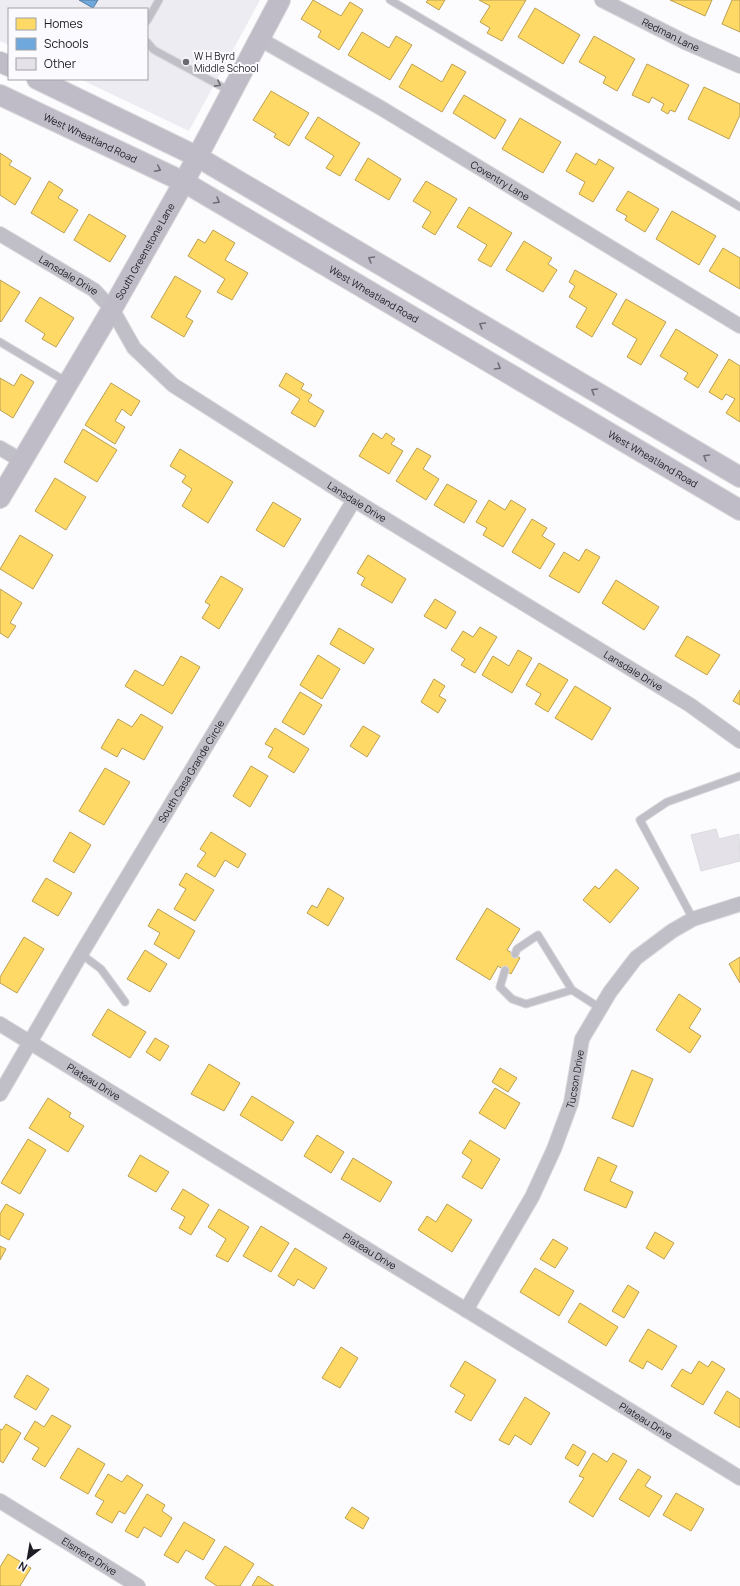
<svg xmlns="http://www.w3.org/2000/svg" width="740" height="1586" font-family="Manrope,sans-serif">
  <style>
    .built { fill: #edecf3 }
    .homes { fill: #ffd966; stroke: #bba052 }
    .schools { fill: #6fa8dc; stroke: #567ea4 }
    .building { fill: #e4e2e8; stroke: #dcdbe0 }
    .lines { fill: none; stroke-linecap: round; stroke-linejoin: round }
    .lane-casing { stroke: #d8d7da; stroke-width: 9 }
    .street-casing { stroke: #d8d7da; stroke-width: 16 }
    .secondary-casing { stroke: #d8d7da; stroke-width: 22 }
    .lane { stroke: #c0bec7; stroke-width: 7 }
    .street { stroke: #c0bec7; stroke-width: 14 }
    .secondary { stroke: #c0bcc7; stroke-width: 20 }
    .oneway { stroke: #6e6c75 }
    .poi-dot { fill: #6a696f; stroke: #fbfafe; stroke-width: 1.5 }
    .labels { text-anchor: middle; stroke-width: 4; stroke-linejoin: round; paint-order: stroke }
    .street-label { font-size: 10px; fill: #1c1b23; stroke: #fbfafe }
    .poi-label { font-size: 10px; fill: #1c1b23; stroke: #fbfafe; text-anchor: start }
  </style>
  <rect width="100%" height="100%" fill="#fcfbfd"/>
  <path class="built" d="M0,0h260l-71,131 -109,-52h67v-70h-138v36l-9,-4z"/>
  <g class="homes">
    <path d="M313,0l28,16 9,-14 13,8 -24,40 -21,-13 3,-6 -20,-12z"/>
    <path d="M428,0h17l-6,10 -13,-8z"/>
    <path d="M479,0h47l-24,41 -15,-8 3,-5 -10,-6 10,-16z"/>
    <path d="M670,0h42l-7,16z"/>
    <path d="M732,0h8v32l-18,-8z"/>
    <path d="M535,8l45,27 -17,29 -45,-27z"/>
    <path d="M362,32l27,16 7,-12 16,9 -22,35 -42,-25z"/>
    <path d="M594,36l41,23 -18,32 -14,-8 3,-6 -27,-15z"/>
    <path d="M412,64l30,18 10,-18 14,8 -24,40 -43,-25z"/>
    <path d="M647,64l42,21 -14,27 -5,-2 -2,4 -7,-4 3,-6 -12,-7 -3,6 -17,-8z"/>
    <path d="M704,87l36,17v11l-11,24 -41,-20z"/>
    <path d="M271,91l38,22 -20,33 -15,-9 2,-3 -23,-14z"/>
    <path d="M464,95l42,25 -11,19 -42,-26z"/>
    <path d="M318,117l42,26 -20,33 -14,-8 8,-12 -29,-18z"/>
    <path d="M520,118l41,24 -18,31 -41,-24z"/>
    <path d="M0,153l12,8 -3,4 22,13 -16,27 -15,-10z"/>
    <path d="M576,153l20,12 3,-6 15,9 -21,34 -14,-8 6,-12 -19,-11z"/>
    <path d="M368,158l33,21 -12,21 -34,-20z"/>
    <path d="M49,181l14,9 -5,8 20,12 -14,23 -33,-20z"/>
    <path d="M426,181l31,18 -22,36 -13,-8 9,-15 -18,-11z"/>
    <path d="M628,191l31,18 -14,23 -20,-12 2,-4 -11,-6z"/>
    <path d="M469,207l43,26 -21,34 -13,-7 9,-15 -30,-18z"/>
    <path d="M672,211l44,25 -17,29 -43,-26z"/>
    <path d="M89,214l37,22 -16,26 -36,-22z"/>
    <path d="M213,230l22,13 -10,17 23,13 -16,27 -15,-8 8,-13 -37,-23 10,-17 7,4z"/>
    <path d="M524,241l28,17 -4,6 9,6 -14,22 -37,-22z"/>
    <path d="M723,248l17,10v31l-31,-18z"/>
    <path d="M575,270l42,24 -25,43 -16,-10 11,-19 -18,-11 6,-11 -6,-4z"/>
    <path d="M175,276l26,15 -15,26 7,4 -9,16 -33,-20z"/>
    <path d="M0,280l20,12 -19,30 -1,-1z"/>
    <path d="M40,297l34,21 -18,29 -14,-8 3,-5 -20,-13z"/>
    <path d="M626,299l40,23 -25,43 -14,-8 10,-18 -25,-15z"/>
    <path d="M676,329l42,26 -20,33 -14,-9 4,-6 -28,-17z"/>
    <path d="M729,359l11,7v56l-14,-9 9,-14 -9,-5 -4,6 -13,-8z"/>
    <path d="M286,373l18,11 -3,5 11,6 -4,6 16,10 -9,16 -24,-14 9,-14 -21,-13z"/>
    <path d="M21,374l13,8 -21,36 -13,-8v-32l14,8z"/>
    <path d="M111,383l29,18 -9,15 -9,-7 -7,12 10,6 -10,17 -30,-19z"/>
    <path d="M83,429l34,21 -20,32 -33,-20z"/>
    <path d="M373,433l9,6 4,-6 9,6 -4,5 12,7 -14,23 -30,-18z"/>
    <path d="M417,448l14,8 -8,13 16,10 -13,21 -30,-19z"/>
    <path d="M180,449l53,33 -25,41 -26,-17 10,-17 -10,-7 4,-6 -16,-10z"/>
    <path d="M55,478l31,19 -20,33 -31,-19z"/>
    <path d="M447,484l30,17 -13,22 -30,-18z"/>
    <path d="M489,500l16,10 6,-10 15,9 -23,38 -20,-12 4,-7 -11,-6z"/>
    <path d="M273,502l28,17 -17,28 -28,-17z"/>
    <path d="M532,519l15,9 -5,8 13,8 -15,25 -28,-17z"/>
    <path d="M20,535l33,20 -20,34 -33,-20z"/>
    <path d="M586,549l14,8 -21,36 -30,-17 15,-24 15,9z"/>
    <path d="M368,555l38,24 -14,24 -31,-18 4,-7 -8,-5z"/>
    <path d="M221,576l22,13 -24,40 -17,-11 8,-13 -5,-3z"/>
    <path d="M616,580l43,27 -15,23 -42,-27z"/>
    <path d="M0,589l22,14 -12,20 6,3 -8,12 -8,-5z"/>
    <path d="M435,599l21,13 -10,17 -22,-13z"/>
    <path d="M480,627l17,10 -22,36 -14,-8 4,-6 -14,-9 12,-19 10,6z"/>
    <path d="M339,628l35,21 -10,15 -34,-20z"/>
    <path d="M687,636l33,19 -13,20 -32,-19z"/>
    <path d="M518,650l14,8 -20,35 -30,-18 11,-19 16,10z"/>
    <path d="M318,655l22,14 -18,30 -22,-14z"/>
    <path d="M181,656l19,11 -28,47 -47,-28 10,-16 28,16z"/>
    <path d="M539,663l29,17 -20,32 -13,-8 6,-10 -15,-9z"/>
    <path d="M434,679l11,7 -6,10 7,4 -8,13 -17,-11z"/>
    <path d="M575,686l36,22 -19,32 -37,-22z"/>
    <path d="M740,690v15l-7,-4z"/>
    <path d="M300,692l22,13 -18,30 -22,-13z"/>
    <path d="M141,714l22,13 -19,33 -22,-12 -5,9 -16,-9 17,-29 14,8z"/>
    <path d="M363,726l17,10 -13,21 -17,-11z"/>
    <path d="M275,728l34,21 -15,24 -26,-16 5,-9 -8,-4z"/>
    <path d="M251,766l17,10 -18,31 -17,-11z"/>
    <path d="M105,768l25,14 -26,43 -25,-14z"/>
    <path d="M70,832l21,13 -17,28 -21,-12z"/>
    <path d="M211,832l35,22 -8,14 -13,-8 -10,17 -18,-11 9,-13 -6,-4z"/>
    <path d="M616,869l23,19 -29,35 -27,-23 12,-14 4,3z"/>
    <path d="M186,873l28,17 -19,31 -21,-12 12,-20 -7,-4z"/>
    <path d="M46,878l26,15 -14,23 -26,-15z"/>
    <path d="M328,888l16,10 -16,28 -21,-13 5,-8 5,3z"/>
    <path d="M487,908l33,21 -13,21 13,8 -9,16 -13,-8 -8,14 -34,-21z"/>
    <path d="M158,909l37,22 -16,28 -25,-15 6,-11 -12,-7z"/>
    <path d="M24,937l20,12 -27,44 -17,-10v-6z"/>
    <path d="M145,950l22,14 -17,28 -23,-13z"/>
    <path d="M740,957v26l-11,-19z"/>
    <path d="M679,994l22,15 -12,19 12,8 -11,17 -34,-23z"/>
    <path d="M108,1009l38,23 -16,26 -38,-23z"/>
    <path d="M155,1038l14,8 -9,15 -14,-9z"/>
    <path d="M209,1064l31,19 -16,28 -33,-17z"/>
    <path d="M500,1068l17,10 -9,14 -16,-10z"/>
    <path d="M632,1070l21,9 -20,48 -21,-9z"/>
    <path d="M495,1088l25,15 -15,26 -26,-16z"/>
    <path d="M252,1096l42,26 -12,19 -42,-26z"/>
    <path d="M48,1098l23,15 -2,4 15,9 -16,26 -39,-24z"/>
    <path d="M317,1135l27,17 -13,21 -27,-17z"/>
    <path d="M28,1139l18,11 -26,44 -19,-11z"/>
    <path d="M470,1140l30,19 -18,30 -20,-12 10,-17 -10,-7z"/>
    <path d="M140,1155l29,17 -13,20 -28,-16z"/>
    <path d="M598,1157l19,9 -7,15 23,11 -7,16 -42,-18z"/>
    <path d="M353,1158l39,24 -12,20 -39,-23z"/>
    <path d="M183,1189l26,16 -18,30 -12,-7 6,-11 -14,-8z"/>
    <path d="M6,1204l18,10 -15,26 -9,-5v-21z"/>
    <path d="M447,1204l25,16 -20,32 -34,-22 9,-14 9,6z"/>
    <path d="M219,1209l30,18 -21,35 -12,-6 10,-17 -18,-12z"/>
    <path d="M261,1226l28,17 -18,29 -28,-16z"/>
    <path d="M655,1232l19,11 -10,16 -18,-11z"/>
    <path d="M553,1239l15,9 -13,20 -15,-9z"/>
    <path d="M0,1246l6,3 -6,11z"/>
    <path d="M295,1248l32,20 -13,21 -16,-10 -4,7 -16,-10z"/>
    <path d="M535,1268l39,23 -15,25 -39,-24z"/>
    <path d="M628,1285l11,7 -15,26 -12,-7z"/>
    <path d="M580,1303l38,24 -12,19 -38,-24z"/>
    <path d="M648,1329l29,17 -15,24 -15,-9 -4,8 -14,-8z"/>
    <path d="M341,1347l17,11 -18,30 -18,-10z"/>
    <path d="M465,1361l31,19 -25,41 -16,-9 10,-17 -15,-9z"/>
    <path d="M699,1361l9,6 4,-6 13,8 -22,36 -32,-19 11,-17 9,5z"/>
    <path d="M27,1375l22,14 -13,21 -22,-13z"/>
    <path d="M727,1391l13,8v29l-26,-15z"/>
    <path d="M525,1397l25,16 -19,32 -16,-10 -6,10 -10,-5z"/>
    <path d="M52,1415l19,11 -26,41 -13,-8 7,-11 -15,-9 11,-18 9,6z"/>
    <path d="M6,1424l15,9 -18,30 -3,-2v-32l2,1z"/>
    <path d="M573,1444l13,8 -8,14 -13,-8z"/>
    <path d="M78,1448l27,16 -17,30 -28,-16z"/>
    <path d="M593,1453l14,9 6,-9 14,8 -34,56 -24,-15 15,-24 -5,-2z"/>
    <path d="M638,1469l13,8 -6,9 17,10 -13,21 -30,-18z"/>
    <path d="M108,1474l14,8 5,-7 16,10 -18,29 -6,-3 -7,12 -16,-9 8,-13 -9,-5z"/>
    <path d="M676,1493l28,16 -13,22 -28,-16z"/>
    <path d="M147,1494l18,11 -3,6 10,7 -11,19 -17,-10 -6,11 -13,-7z"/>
    <path d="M352,1507l17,11 -6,11 -18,-11z"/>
    <path d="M184,1522l31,18 -12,20 -17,-10 -8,13 -14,-8z"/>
    <path d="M225,1546l29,18 -14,22h-23l-12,-8z"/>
    <path d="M8,1554l23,14 -11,18h-20v-19z"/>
    <path d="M258,1576l16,10h-22z"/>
  </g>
  <path class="schools" d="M79,0h19l-5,8z"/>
  <path class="building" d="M716,829l3,10 20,-5 1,27 -39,10 -10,-36z"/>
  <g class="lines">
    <g class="lane-casing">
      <g id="lane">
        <path d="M390,0l350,207"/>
        <path d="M147,21l12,-21"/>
        <path d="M147,42l7,8 76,41"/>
        <path d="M0,342l67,40"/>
        <path d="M693,919l-53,-99 27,-18 73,-26"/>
        <path d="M81,954l20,15 24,33"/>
        <path d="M515,954l2,-5 21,-14 34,55 28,18"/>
        <path d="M505,970l-5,17 12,12 14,5 46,-14"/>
      </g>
    </g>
    <g class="street-casing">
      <g id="street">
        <path id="s1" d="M602,0l85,43 53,23"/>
        <path id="s2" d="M258,38l123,70 359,218"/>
        <path id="s3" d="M0,234l94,56 18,19 22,39 39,37 181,115 336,205 50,36"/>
        <path d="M0,448l22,13"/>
        <path id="s4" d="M0,1024l740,454"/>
        <path id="s5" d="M0,1094l81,-140 273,-454"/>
        <path id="s6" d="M466,1310l66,-113 22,-48 17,-46 11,-64 28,-47 26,-34 36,-27 21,-12 47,-15"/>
        <path id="s7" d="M0,1501l138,85"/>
      </g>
    </g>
    <g class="secondary-casing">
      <g id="secondary">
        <path d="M0,62l9,4"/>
        <path d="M37,79l159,77 544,321"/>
        <path id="s8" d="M0,95l184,87 556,328"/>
        <path id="s9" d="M0,498l112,-189 72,-127 96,-182"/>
      </g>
    </g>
    <use href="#lane" class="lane"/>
    <use href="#street" class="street"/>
    <use href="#secondary" class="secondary"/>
  </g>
  <defs><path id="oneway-chevron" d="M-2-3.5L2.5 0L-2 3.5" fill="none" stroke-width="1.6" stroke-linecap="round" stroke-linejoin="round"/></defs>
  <g class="oneway">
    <use href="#oneway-chevron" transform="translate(218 84) rotate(28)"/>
    <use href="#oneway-chevron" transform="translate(158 169) rotate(26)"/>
    <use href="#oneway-chevron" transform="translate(217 201) rotate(30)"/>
    <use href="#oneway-chevron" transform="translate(371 259) rotate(-149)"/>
    <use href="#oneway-chevron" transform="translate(482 325) rotate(-149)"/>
    <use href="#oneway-chevron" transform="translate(498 367) rotate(31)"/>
    <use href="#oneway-chevron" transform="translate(594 391) rotate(-149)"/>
    <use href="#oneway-chevron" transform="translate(706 457) rotate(-149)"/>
  </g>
  <circle class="poi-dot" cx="186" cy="62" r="4"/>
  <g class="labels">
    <g class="street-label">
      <text dy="4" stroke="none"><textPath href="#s1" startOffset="77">Redman Lane</textPath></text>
      <text dy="4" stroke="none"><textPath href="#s8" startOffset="100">West Wheatland Road</textPath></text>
      <text dy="4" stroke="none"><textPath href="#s2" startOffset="281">Coventry Lane</textPath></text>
      <text dy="4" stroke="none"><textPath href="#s9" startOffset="286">South Greenstone Lane</textPath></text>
      <text dy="4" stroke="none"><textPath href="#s3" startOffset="80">Lansdale Drive</textPath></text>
      <text dy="4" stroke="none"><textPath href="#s8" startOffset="424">West Wheatland Road</textPath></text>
      <text dy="4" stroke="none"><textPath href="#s8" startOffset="748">West Wheatland Road</textPath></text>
      <text dy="4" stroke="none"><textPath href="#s3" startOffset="452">Lansdale Drive</textPath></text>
      <text dy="4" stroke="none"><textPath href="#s3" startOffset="776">Lansdale Drive</textPath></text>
      <text dy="4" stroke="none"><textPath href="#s5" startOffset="375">South Casa Grande Circle</textPath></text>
      <text dy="4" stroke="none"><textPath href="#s6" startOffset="257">Tucson Drive</textPath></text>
      <text dy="4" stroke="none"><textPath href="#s4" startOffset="110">Plateau Drive</textPath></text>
      <text dy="4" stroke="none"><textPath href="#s4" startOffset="434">Plateau Drive</textPath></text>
      <text dy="4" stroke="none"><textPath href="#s4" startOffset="758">Plateau Drive</textPath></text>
      <text dy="4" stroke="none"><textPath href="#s7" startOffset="105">Elsmere Drive</textPath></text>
    </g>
    <g class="poi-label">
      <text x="194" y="60">W H Byrd<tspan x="194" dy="12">Middle School</tspan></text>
    </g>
  </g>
  <rect x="8" y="8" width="140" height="72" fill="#fbfafe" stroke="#a2a1a6"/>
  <rect x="16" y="18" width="20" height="12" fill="#ffd966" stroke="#a2a1a6"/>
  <text x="44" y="28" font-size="12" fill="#1c1b23">Homes</text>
  <rect x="16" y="38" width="20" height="12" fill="#6fa8dc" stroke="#a2a1a6"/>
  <text x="44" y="48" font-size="12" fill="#1c1b23">Schools</text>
  <rect x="16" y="58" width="20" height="12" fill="#e4e2e8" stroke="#a2a1a6"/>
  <text x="44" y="68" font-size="12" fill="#1c1b23">Other</text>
  <g transform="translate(28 1558) rotate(211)" stroke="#fbfafe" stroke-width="3" paint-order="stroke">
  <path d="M0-3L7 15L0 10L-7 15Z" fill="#1c1b23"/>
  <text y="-6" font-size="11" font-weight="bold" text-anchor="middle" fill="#1c1b23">N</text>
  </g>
</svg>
